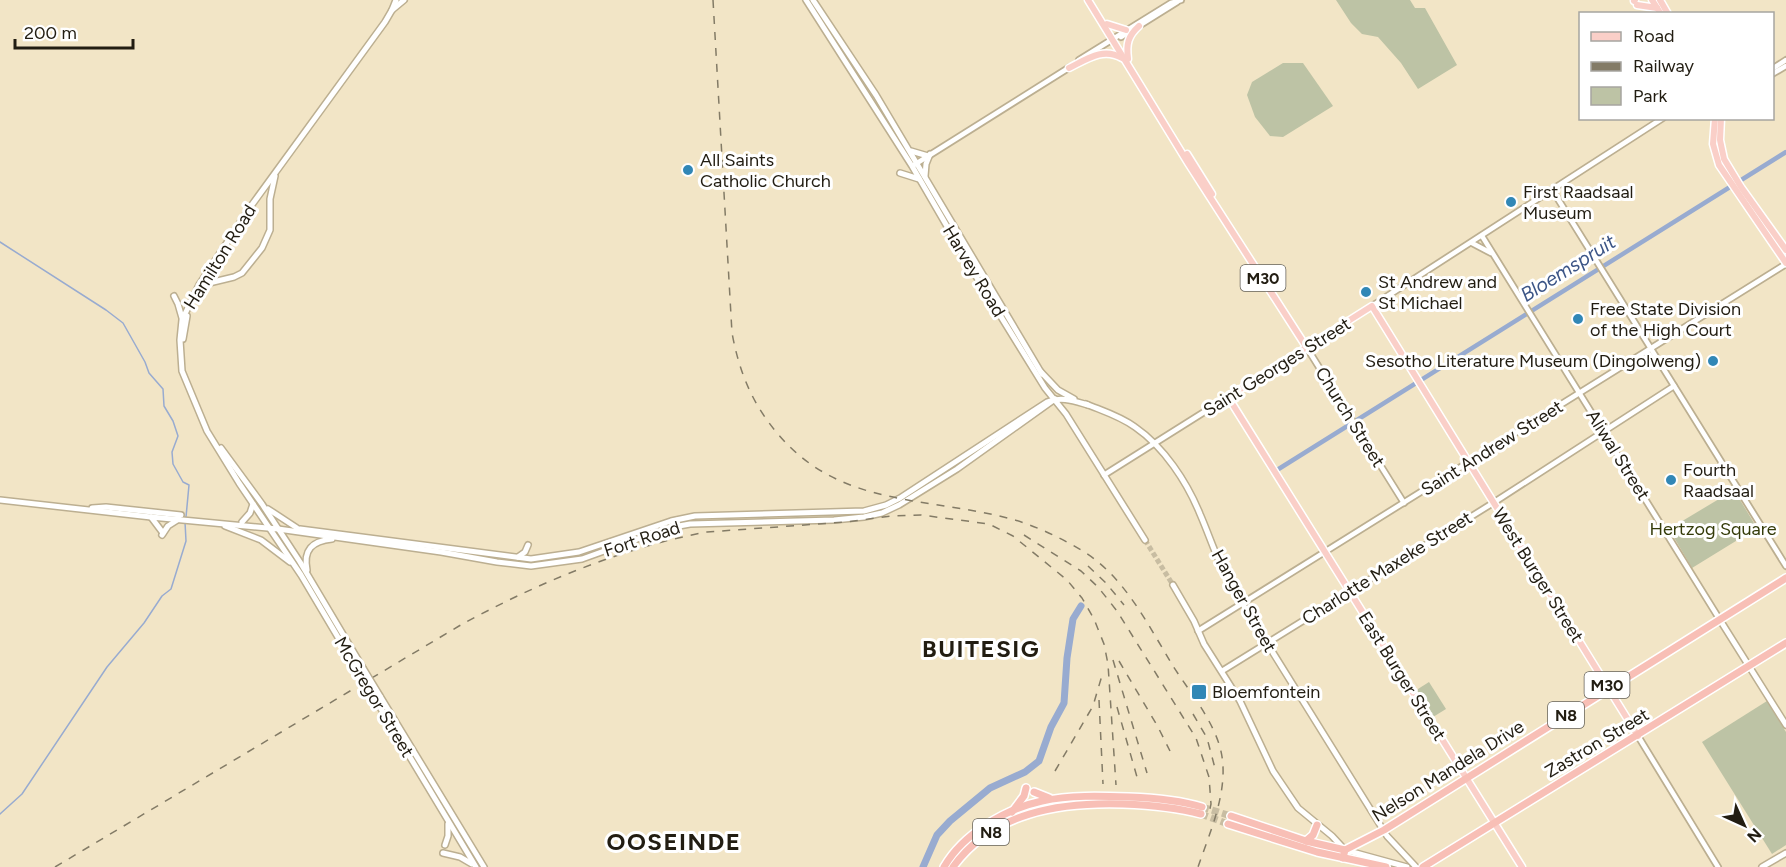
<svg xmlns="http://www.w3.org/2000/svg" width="1786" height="867" font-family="Figtree,sans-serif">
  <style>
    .green { fill: #bdc3a5 }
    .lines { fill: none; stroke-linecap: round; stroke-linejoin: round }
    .stream { stroke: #98abd0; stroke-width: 1.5 }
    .canal { stroke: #98abd0; stroke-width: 4.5 }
    .river { stroke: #98abd0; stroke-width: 7 }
    .secondary-tunnel { stroke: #c8bda2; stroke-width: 5; stroke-dasharray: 5 2.5; stroke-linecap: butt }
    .trunk-tunnel { stroke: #c8bda2; stroke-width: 7; stroke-dasharray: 7 3.5; stroke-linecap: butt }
    .tertiary-casing { stroke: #bcaf91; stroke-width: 8 }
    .secondary-casing { stroke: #bcaf91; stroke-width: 8 }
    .primary-casing { stroke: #fff; stroke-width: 9 }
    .trunk-casing { stroke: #fff; stroke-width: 10 }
    .tertiary { stroke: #fff; stroke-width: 4.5 }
    .secondary { stroke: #fff; stroke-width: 5 }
    .primary { stroke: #facfc8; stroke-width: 6 }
    .trunk { stroke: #f8bfb6; stroke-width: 7 }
    .rail { stroke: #837b66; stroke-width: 1.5; stroke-dasharray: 8 8; stroke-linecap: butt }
    .secondary-bridge-casing { stroke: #bcaf91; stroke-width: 8; stroke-linecap: butt }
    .secondary-bridge { stroke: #fff; stroke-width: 5 }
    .poi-dot { fill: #3187b6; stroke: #fff; stroke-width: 2 }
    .labels { text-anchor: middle; stroke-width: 6; stroke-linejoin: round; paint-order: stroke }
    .shield { fill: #fff; stroke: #646159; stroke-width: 1.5 }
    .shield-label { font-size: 16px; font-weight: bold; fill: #221d12 }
    .poi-label { font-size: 18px; fill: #221d12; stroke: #fff; text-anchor: start }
    .street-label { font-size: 18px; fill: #221d12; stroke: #fff }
    .park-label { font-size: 18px; fill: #343b09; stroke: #fff }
    .water-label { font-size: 20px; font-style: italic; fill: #3c5586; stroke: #fff }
    .district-label { font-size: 24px; font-weight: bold; letter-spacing: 1.5px; fill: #221d12; stroke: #fff }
  </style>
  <rect width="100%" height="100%" fill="#f2e5c6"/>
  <g class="green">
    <path d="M1336,0h74l5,8h10l32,57 -39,24 -17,-26 -23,-26 -16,-3 -11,-11z"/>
    <path d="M1283,63h20l30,43 -50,31 -13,-1 -15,-19 -8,-22 5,-13z"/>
    <path d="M1734,490l23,38 -65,40 -23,-39z"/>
    <path d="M1429,682l17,27 -13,8 -16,-25 1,-3z"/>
    <path d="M1767,701l19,31v113l-14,9 -70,-112z"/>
  </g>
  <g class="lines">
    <g class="stream">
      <path d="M0,242l106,68 17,13 22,39 4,11 14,16 1,17 9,15 5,15 -6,16 1,12 10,18 6,3 -3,32"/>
      <path d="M0,814l22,-20 85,-127 37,-44 18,-27 9,-7 15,-48 -1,-19"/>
    </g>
    <path class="canal" d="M1277,470l509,-318"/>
    <path class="river" d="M923,867l14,-32 13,-14 40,-33 35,-16 14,-11 12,-34 13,-24 3,-45 6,-39 8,-13"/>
    <path class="secondary-tunnel" d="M1145,540l28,45"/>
    <g class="trunk-tunnel">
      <path d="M1202,807l29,9"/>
      <path d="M1201,814l27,10"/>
    </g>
    <g class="tertiary-casing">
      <g id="tertiary">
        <path d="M1121,37l56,-35"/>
        <path d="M1079,60l92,-57 10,-3"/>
        <path d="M1772,69l14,-9"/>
        <path d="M1772,74l14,-8"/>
        <path d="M914,165l156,-98"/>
        <path d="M1553,191l233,375"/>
        <path d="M1482,236l238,384"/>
        <path d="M1472,243l19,10"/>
        <path d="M1372,306l291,-188"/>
        <path d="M1307,348l97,155"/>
        <path d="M1104,475l124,-78"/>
        <path d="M1198,631l588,-367"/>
        <path d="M1222,671l271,-168 181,-117"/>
        <path d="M1638,736l80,131"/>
      </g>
    </g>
    <g class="secondary-casing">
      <g id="secondary">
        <path d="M806,0l106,166 65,112 68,110 21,26 79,126"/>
        <path d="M813,0l63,95 166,279"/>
        <path d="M392,10l12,-10"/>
        <path d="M911,151l17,5"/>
        <path d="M900,173l19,6"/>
        <path d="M925,176l1,-12 4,-10"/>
        <path d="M200,289l5,-5 29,-7 8,-4 20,-25 8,-18v-31l5,-23"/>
        <path d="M174,296l4,8 4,14"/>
        <path d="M183,339l4,-23"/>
        <path d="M1041,372l17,18 16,9"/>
        <path d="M1086,404c17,7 34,12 49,23 29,20 52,55 65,87 10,23 17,46 29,68l158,254 29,31"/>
        <path d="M221,448l41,56 38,58 63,106"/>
        <path d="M0,500l151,17 127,12 163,23 56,10 34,4 51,-7 86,-31 22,-4 144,-4 30,-3 18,-4 17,-8 58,-36 98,-70"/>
        <path d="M92,508l14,-1 75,8"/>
        <path d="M268,509l29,19"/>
        <path d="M151,517l12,16"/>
        <path d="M242,522l8,-9 3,-9"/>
        <path d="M225,526l36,14 29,22"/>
        <path d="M300,529l231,30 48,-7 92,-31 24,-5 169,-5 22,-6 14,-7 147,-96c14,-6 27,-1 41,3"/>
        <path d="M162,535l6,-9 11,-7"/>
        <path d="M518,557l7,-5 3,-7"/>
        <path d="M307,570c-4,-20 5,-29 25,-31"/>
        <path d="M1173,585l21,36 10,23 36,57 33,70 25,37 34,28 13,14 62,17"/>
        <path d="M1720,620l66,105"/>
        <path d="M358,671l-57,-96 -62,-92 -32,-52 -25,-60 -2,-31 2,-20 17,-35 52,-79 134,-184 7,-12 4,-10"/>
        <path d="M380,696l104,171"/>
        <path d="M375,699l101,168"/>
        <path d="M445,845l3,-9v-12"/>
        <path d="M443,853l17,4 12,7"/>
        <path d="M1762,867l24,-14"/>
      </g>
    </g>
    <g class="primary-casing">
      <g id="primary">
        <path d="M1088,0l100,163 119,185"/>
        <path d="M1652,0l9,14"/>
        <path d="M1660,0l8,14"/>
        <path d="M1634,1l1,-1"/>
        <path d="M1637,5l20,3"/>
        <path d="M1107,24l19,6"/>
        <path d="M1128,59c-2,-15 0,-23 11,-33"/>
        <path d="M1069,68c18,-9 34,-21 53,-10"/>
        <path d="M1715,118l-2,26 6,21 67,98"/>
        <path d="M1721,118l-1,22 4,19 17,28 45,63"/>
        <path d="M1187,154l25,40"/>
        <path d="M1522,867l-294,-470 144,-91 266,430"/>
      </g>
    </g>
    <g class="trunk-casing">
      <g id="trunk">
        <path d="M1034,792l15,6"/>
        <path d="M1012,812l12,-16 2,-8"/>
        <path d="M1231,816l75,25 39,9"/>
        <path d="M1228,824l89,28 69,15"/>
        <path d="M1306,841l7,-6 4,-10"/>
        <path d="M1343,858l2,-8 39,-20 402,-252"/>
        <path d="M944,867c19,-33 61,-58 98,-66 28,-6 58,-5 87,-4 25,1 50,3 73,10"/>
        <path d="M953,867c40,-55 107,-65 170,-63 26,1 52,3 78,10"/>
        <path d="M1423,867l363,-224"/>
      </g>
    </g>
    <use href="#tertiary" class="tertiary"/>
    <use href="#secondary" class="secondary"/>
    <use href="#primary" class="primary"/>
    <use href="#trunk" class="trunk"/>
    <g class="rail">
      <path d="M713,0l19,333c7,38 20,71 46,101 63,75 152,62 237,86 23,7 46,18 66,30 43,25 67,75 92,116 16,25 37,50 46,78 13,40 -8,85 -21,123"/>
      <path d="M1024,535l57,36 17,16 19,24 79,127 13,39 2,27 -2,9"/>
      <path d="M1088,566l18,17 18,22"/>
      <path d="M1113,660l34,113"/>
      <path d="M1119,661l39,66 12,24"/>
      <path d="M1099,700l4,84"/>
      <path d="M1117,707l20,70"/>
      <path d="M1193,714l14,24 9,34"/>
      <path d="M1055,771l38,-65 10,-34"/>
      <path d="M55,867l404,-241c74,-41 164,-79 248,-94l139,-10 45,-6 30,-1 68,9 24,12 54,44 15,18 12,21 10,25 4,20 8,121"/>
    </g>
    <g class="secondary-bridge-casing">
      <g id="secondary-bridge">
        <path d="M363,668l17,28"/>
        <path d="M358,671l17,28"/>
      </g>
    </g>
    <use href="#secondary-bridge" class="secondary-bridge"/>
  </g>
  <g class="poi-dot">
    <circle cx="688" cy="170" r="6"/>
    <circle cx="1511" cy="202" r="6"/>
    <circle cx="1366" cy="292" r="6"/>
    <circle cx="1578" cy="319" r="6"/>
    <circle cx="1713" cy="361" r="6"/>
    <circle cx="1671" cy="480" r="6"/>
    <rect x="1191" y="684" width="16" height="16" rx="3"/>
  </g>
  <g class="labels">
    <g class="shield">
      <rect x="1240.5" y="265" width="45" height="26" rx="4.5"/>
      <rect x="1584.5" y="672" width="45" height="26" rx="4.5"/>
      <rect x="1548" y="702" width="36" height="26" rx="4.5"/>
      <rect x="973" y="819" width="36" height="26" rx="4.5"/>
    </g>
    <g class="shield-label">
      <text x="1263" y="284">M30</text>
      <text x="1607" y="691">M30</text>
      <text x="1566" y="721">N8</text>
      <text x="991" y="838">N8</text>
    </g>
    <g class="poi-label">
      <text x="700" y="166">All Saints<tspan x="700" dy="21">Catholic Church</tspan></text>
      <text x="1523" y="198">First Raadsaal<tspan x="1523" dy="21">Museum</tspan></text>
      <text x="1378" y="288">St Andrew and<tspan x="1378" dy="21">St Michael</tspan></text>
      <text x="1590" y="315">Free State Division<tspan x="1590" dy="21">of the High Court</tspan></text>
      <text x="1701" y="367" text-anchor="end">Sesotho Literature Museum (Dingolweng)</text>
      <text x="1683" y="476">Fourth<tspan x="1683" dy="21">Raadsaal</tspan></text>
      <text x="1212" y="698">Bloemfontein</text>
    </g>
    <g class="street-label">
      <text transform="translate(220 257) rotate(-58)" y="6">Hamilton Road</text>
      <text transform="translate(974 271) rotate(59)" y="6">Harvey Road</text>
      <text transform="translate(1277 367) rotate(-32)" y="6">Saint Georges Street</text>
      <text transform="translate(1350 417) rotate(58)" y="6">Church Street</text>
      <text transform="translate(1492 448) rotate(-32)" y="6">Saint Andrew Street</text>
      <text transform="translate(1618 455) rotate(58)" y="6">Aliwal Street</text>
      <text transform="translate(642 539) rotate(-18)" y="6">Fort Road</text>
      <text transform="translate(1387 568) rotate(-32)" y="6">Charlotte Maxeke Street</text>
      <text transform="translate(1538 575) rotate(58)" y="6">West Burger Street</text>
      <text transform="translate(1244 601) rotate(61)" y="6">Hanger Street</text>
      <text transform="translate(1402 676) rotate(58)" y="6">East Burger Street</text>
      <text transform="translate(374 697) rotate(59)" y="6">McGregor Street</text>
      <text transform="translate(1597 743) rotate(-31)" y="6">Zastron Street</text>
      <text transform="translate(1448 771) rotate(-32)" y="6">Nelson Mandela Drive</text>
    </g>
    <g class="park-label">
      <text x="1713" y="535">Hertzog Square</text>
    </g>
    <g class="water-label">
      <text transform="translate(1568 268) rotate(-32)" y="7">Bloemspruit</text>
    </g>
    <g class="district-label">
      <text x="981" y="657">BUITESIG</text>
      <text x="674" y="850">OOSEINDE</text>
    </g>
  </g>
  <rect x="1579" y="12" width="195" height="108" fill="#ffffff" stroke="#a7a5a0" stroke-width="1.5"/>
  <rect x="1591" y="32" width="30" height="9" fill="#facfc8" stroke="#a7a5a0" stroke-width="1.5"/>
  <text x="1633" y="42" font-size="18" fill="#221d12">Road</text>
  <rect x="1591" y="62" width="30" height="9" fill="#837b66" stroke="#a7a5a0" stroke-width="1.5"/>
  <text x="1633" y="72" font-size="18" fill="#221d12">Railway</text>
  <rect x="1591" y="87" width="30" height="18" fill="#bdc3a5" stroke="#a7a5a0" stroke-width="1.5"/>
  <text x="1633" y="102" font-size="18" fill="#221d12">Park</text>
  <g transform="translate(1744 825) rotate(135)" stroke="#ffffff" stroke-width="4.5" paint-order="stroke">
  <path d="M0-4.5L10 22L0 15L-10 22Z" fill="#221d12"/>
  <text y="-9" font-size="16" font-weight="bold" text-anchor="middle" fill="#221d12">N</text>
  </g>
  <path d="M15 39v9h118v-9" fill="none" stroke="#221d12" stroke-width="3"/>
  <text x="24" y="39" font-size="18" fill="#221d12" stroke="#ffffff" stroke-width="4.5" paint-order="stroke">200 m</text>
</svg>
